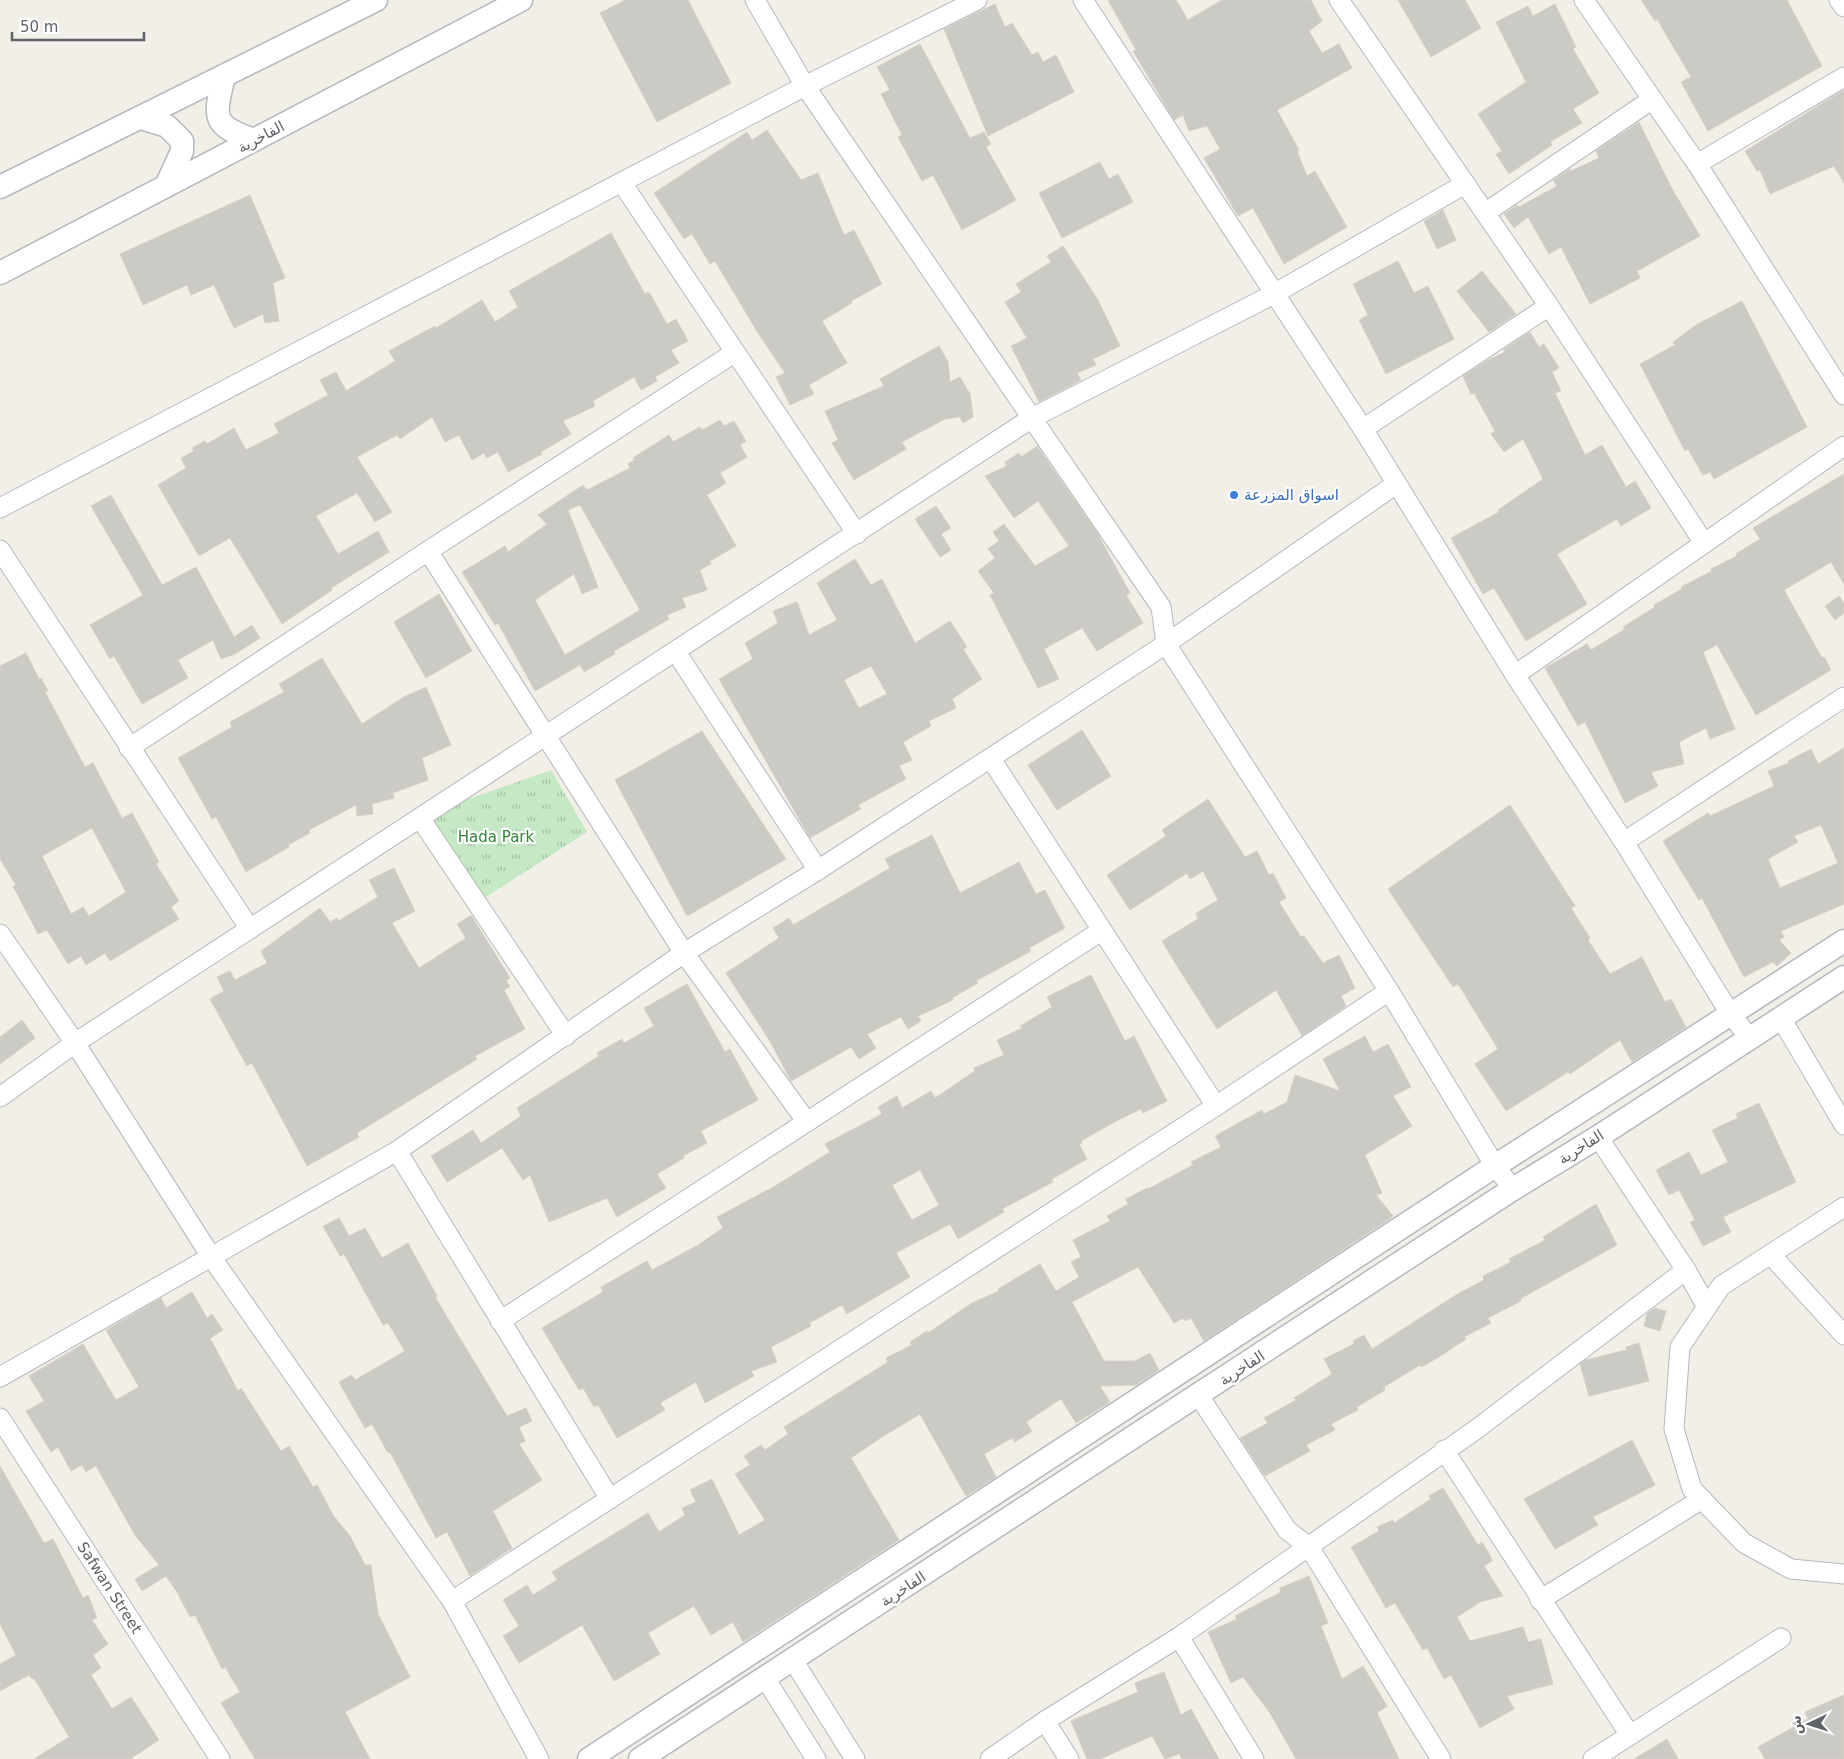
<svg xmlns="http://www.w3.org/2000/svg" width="1844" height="1759" font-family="'DejaVu Sans',Cairo,sans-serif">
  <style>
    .park { fill: url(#park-tufts) }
    .building { fill: #cccac5; stroke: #d6d1c6; fill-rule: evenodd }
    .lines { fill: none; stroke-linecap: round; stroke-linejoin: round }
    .minor-casing { stroke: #b5b8bc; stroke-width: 21 }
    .tertiary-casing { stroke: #b5b8bc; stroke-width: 25 }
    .minor { stroke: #fff; stroke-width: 19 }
    .tertiary { stroke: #fff; stroke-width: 22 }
    .shop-dot { fill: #3f7fe0; stroke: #fff; stroke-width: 2 }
    .labels { text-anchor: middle; stroke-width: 4.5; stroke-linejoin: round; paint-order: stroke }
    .street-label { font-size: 15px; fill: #5f6368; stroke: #fff }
    .shop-label { font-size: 15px; fill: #366cbe; stroke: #fff; text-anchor: start }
    .park-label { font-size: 15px; fill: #348238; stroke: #fff }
  </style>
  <defs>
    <pattern id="park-tufts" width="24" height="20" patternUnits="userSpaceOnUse" patternTransform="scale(1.25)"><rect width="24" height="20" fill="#c5e8c5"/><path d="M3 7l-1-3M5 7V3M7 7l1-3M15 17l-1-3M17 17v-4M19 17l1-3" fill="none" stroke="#a3c0a4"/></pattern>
  </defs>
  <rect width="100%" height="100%" fill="#f1efe8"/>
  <path class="park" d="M551,770l36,62 -106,68 -52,-87z"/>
  <g class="building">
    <path d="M625,0h63l43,83 -74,39 -57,-109z"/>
    <path d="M1108,0h68l12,20 34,-20h89l11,21 -13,10 13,22 17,-9 13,24 -75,42 22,40 -2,1 10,25 8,-5 32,56 -63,37 -31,-56 -15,8 -34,-58 16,-9 -13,-23 -18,5 -6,-16 -9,5 -41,-69 3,-1z"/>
    <path d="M1398,0h67l16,28 -50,29z"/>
    <path d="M1641,0h146l35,66 -114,65 -27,-49 10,-5 -34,-58 -2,2z"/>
    <path d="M995,4l10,23 7,-4 20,32 6,-3 5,10 13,-7 18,37 -86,44 -44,-107z"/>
    <path d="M1555,4l21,43 -3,2 26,44 -26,16 9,14 -32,19 2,3 -43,29 -13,-20 6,-3 -24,-37 48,-32 -30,-60 32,-16 5,10z"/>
    <path d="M920,44l50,94 14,-6 7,12 -5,3 30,53 -54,30 -29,-55 -11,6 -24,-44 4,-2 -21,-41 9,-4 -13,-23z"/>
    <path d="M1844,90v93l-10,-17 -64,28 -10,-24 -3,1 -12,-20z"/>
    <path d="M1639,122l32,65 29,49 -63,35 3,7 -50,26 -29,-57 -12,7 -21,-37 -14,11 -10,-14 13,-9 2,2 38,-21 -4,-6 17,-11 1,2 28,-13 -3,-7z"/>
    <path d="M767,130l34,50 17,-7 26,62 10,-5 28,54 -31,17 1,2 -30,18 25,42 -38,22 5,9 -24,11 -14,-28 9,-4 -27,-40 -43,-72 -5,3 -18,-30 -8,5 -30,-46 93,-61 5,8z"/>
    <path d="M1100,162l9,17 9,-5 15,28 -71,36 -23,-45z"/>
    <path d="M250,195l35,83 -12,5 6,38 -14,2 -2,-9 -29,14 -20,-43 -23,10 -4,-10 -44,20 -23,-51z"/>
    <path d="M1443,210l13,30 -19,9 -13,-28z"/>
    <path d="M611,233l34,61 4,-2 18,32 9,-5 12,22 -17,9 8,13 -24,14 2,4 -16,9 -7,-13 -41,24 2,5 -32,15 8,13 -30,18 1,2 -34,18 -10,-20 -11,6 -3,-5 -12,7 -13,-25 -14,7 -13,-25 -32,22 -3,-4 -40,22 35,55 -17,10 -18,-29 -41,23 22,38 40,-23 11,21 -58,36 1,2 -50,34 -52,-86 -31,18 -41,-71 28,-17 -5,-10 13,-7 -2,-3 13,-7 2,3 27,-16 12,22 33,-17 -5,-9 54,-29 -8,-15 16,-8 10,19 49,-30 -6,-10 46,-25 1,2 46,-28 13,22 23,-15 -9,-16z"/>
    <path d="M1063,246l35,54 22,46 -27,13 3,6 -19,8 4,7 -42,22 -28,-56 16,-8 -22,-36 16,-10 -5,-8 35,-22 -4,-6z"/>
    <path d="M1398,261l16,32 14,-7 26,53 -68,35 -27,-54 9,-5 -15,-31z"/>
    <path d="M1482,271l34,43 -27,18 -32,-41z"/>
    <path d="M1742,301l65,126 -93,52 -4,-7 -7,3 -15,-26 -3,2 -45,-87 35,-19 -2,-3 23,-17z"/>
    <path d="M1530,332l9,15 5,-3 15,24 -7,4 9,19 -6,2 30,62 17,-10 24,42 9,-6 16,27 -30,18 -4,-7 -60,35 30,50 -61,37 -32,-53 -11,6 -32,-56 48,-26 -1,-2 45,-31 -20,-40 -19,13 -13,-18 4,-3 -21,-38 -3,1 -8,-18 25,-16 17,-8 -2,-2z"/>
    <path d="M939,346l9,16 2,20 10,-5 10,17 3,23 -10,6 -3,-6 -15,2 -43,23 4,7 -52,31 -22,-37 6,-3 -13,-29 59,-25 -4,-7z"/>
    <path d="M720,420l4,6 10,-5 12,20 -6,4 7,12 -27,16 6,10 -19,12 29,51 -26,15 1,3 -11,6 7,20 -25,8 4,9 -19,8 2,4 -55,32 1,3 -31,18 -4,-7 -45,26 -37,-68 -3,2 -33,-53 43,-26 3,6 39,-28 -9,-9 45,-30 4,5 43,-22 -2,-4 6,-4 -1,-2 36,-23 4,7 27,-15 2,3zM580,505l60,105 -75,45 -30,-55 39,-26 8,20 16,-7 -30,-77z"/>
    <path d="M1037,446l59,85 34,62 -4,2 17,28 -46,28 -15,-23 -38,21 15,30 -21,9 -48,-93 4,-2 -16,-22 17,-13 -7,-9 11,-8 -6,-9 11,-8 31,42 34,-20 -31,-45 -24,17 -29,-42 22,-10 -2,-4 14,-9 2,4z"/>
    <path d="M1844,474v110l-13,-22 -47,28 38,68 2,-1 7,13 -75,45 -39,-70 -14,7 32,77 -25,10 -4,-11 -27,14 5,22 -33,8 7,14 -33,17 -40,-81 -7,4 -33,-58 42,-24 4,6 34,-21 -2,-2 32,-20 -1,-2 28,-16 -1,-2 31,-16 -1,-2 26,-13 -1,-2 24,-15 -7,-11z"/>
    <path d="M111,495l51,90 34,-18 38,70 18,-12 8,13 -25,16 -14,5 -8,-19 -35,20 10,18 -46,26 -28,-48 -4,3 -20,-34 53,-30 -52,-89z"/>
    <path d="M936,506l15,22 -10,6 10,16 -11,7 -25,-38z"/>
    <path d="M855,559l16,26 11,-6 33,64 35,-22 17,26 -4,2 19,30 -30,20 4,9 -27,13 2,5 -28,16 9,18 -13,6 7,13 -48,26 3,4 -51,29 -91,-159 34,-20 -8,-16 33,-20 -5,-12 24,-9 12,33 28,-15 -20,-37zM871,666l16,28 -28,14 -15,-28z"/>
    <path d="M439,594l33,57 -46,27 -32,-56z"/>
    <path d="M1839,596l5,7v10l-9,7 -10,-14z"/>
    <path d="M26,653l13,26 2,-1 7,13 -3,1 40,75 8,-4 29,55 10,-5 27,49 -3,2 23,37 -8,6 8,12 -69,42 -5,-8 -19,12 -5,-9 -13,8 -21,-34 -9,4 -25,-48 3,-1 -16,-26v-193zM92,828l34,64 -37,24 -6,-9 -12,7 -29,-58z"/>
    <path d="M322,658l40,66 42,-27 22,-10 25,58 -29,13 6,22 -35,13 1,5 -22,6 1,10 -16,2 -1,-11 -47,25 1,3 -22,12 1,2 -43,25 -30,-55 -4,2 -34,-61 54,-31 -2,-5 54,-30 -5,-8z"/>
    <path d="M1082,730l29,46 -54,34 -29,-45z"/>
    <path d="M702,731l84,128 -99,57 -72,-136z"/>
    <path d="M1844,748v156l-63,27 3,6 -5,3 12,13 -14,13 -4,-4 -29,15 -42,-79 -3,2 -36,-59 45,-28 2,3 64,-30 -6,-15 21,-8 -1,-2 23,-12 7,15zM1821,825l17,38 -58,25 -12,-29 30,-17 -4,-6z"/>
    <path d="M1208,799l37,58 12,-6 12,24 4,-2 13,25 -7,4 22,35 3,-1 19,27 16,-8 16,33 -14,8 5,10 -44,30 -26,-46 -59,39 -40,-63 -15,-25 36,-22 -2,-6 22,-13 -15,-29 -13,8 -3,-6 -57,37 -23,-35 59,-39 -4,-6z"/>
    <path d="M1510,805l65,101 -4,2 19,30 -2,2 22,34 32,-17 23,45 6,-3 15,28 -54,35 -12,-22 -50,34 -2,-2 -62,39 -31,-47 23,-15 -40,-65 -5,3 -65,-98z"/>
    <path d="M932,835l28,58 59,-31 17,32 9,-4 20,38 -36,20 2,3 -55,30 2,2 -26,15 1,2 -35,16 3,5 -13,8 -7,-12 -34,17 9,14 -17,11 -8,-12 -60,34 -20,-38 -45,-70 53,-35 -6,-10 16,-10 4,7 97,-57 -5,-9z"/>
    <path d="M394,868l21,43 -23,12 27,45 47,-30 -9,-14 14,-9 39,63 -4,2 4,7 -6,3 21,39 -50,27 2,3 -120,74 2,4 -52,29 -55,-103 -5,3 -37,-67 14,-8 -7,-14 13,-6 5,9 32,-17 -6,-12 59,-43 10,14 7,-4 1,3 40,-24 -9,-17z"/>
    <path d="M1091,975l34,66 9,-5 33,65 -24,12 -2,-4 -23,11 -37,21 1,2 -3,1 8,15 -35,20 1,3 -51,27 2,3 -46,27 -8,-15 -54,29 14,24 -63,37 -5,-9 -33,18 2,3 -40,21 6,15 -26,9 3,5 -49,27 -9,-21 -36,21 5,7 -48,28 -19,-33 -4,2 -11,-19 -4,2 -37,-62 61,-36 -2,-5 46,-26 5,9 46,-25 25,-17 -6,-11 58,-31 55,-34 -5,-8 57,-30 -4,-7 19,-11 5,12 29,-17 4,7 40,-27 -1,-3 30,-13 -7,-15 25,-12 -2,-2 32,-19 -5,-10zM920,1170l19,35 -27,15 -20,-35z"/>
    <path d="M687,984l38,68 5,-3 28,51 -57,31 6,12 -24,13 1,2 -27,16 9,14 -49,29 -10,-19 -58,24 -19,-47 -7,5 -21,-32 -55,34 -16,-26 42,-26 8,13 40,-27 -4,-8 82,-52 -2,-3 25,-14 2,4 30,-17 -10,-18z"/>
    <path d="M22,1020l13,18 -35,26v-27z"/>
    <path d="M1365,1036l8,16 15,-8 23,43 -18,9 19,30 -47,29 17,38 -6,2 17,21 -8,6 -181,119 -13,-23 -6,3 -2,-3 -9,5 -36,-56 -66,35 32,59h31l15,-8 9,17 -23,15 -36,1 10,16 -34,21 -15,-24 -35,23 6,9 -17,11 -3,-4 -28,16 12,23 -30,19 -46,-82 -38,23 -31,21 48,82 -156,102 -10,-20 -22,13 -17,-29 -46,27 12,21 -46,27 -32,-56 -63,38 -16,-27 16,-10 -16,-26 24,-15 6,10 24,-15 -5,-8 96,-59 11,19 26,-17 -3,-7 14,-6 -6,-12 22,-11 27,56 26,-15 -30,-46 15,-9 -6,-9 17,-11 4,5 23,-16 -4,-7 104,-65 -2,-4 26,-13 -2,-3 17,-11 1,2 44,-30 27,-12 -1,-2 42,-25 16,27 23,-14 -8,-15 10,-5 -8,-17 37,-19 -3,-5 21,-12 -2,-5 21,-11 1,1 45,-24 -2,-3 30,-15 -6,-11 47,-26 2,4 23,-12 8,-27 45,16 -17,-32z"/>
    <path d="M1759,1103l37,79 -73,35 8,15 -28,14 -13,-24 5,-2 -16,-30 -10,5 -13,-25 33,-18 12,23 27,-13 -16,-32 26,-12 -2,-4z"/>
    <path d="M1596,1204l21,41 -97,54 1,2 -33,17 3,5 -27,14 2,2 -27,18 -18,10 -1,-2 -36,22 1,3 -28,17 1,3 -27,14 4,6 -29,15 4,6 -45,25 -25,-38 28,-15 -4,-5 32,-18 -2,-2 38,-24 -8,-15 30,-15 -1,-3 11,-6 8,14 84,-54 28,-15 -1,-4 28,-14 -2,-3 36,-19 -2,-3z"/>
    <path d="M339,1218l10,18 16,-8 17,30 26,-15 29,53 -2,1 72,119 19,-8 6,13 -13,6 6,14 -6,3 23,36 -49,31 19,37 -42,28 -23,-44 -11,6 -46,-86 -2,1 -16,-29 -7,4 -26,-46 13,-7 3,5 50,-29 -17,-28 -5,2 -39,-71 -4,2 -17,-30z"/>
    <path d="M192,1292l15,26 5,-4 11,16 -13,8 28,53 3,-3 40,63 8,-5 24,41 4,-2 16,30 17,21 15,29h6l7,49 32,63 -65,35 25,47h-115l-34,-56 19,-11 -15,-25 -3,2 -27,-54 -5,2 -13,-25 -11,-16 -24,15 -7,-12 24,-14 -24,-30 -39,-69 -10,6 -4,-7 -11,6 -13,-24 -7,5 -25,-41 18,-10 -15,-25 54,-32 33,56 23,-13 -33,-57 55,-32 5,10z"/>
    <path d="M1655,1308l11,3 -6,20 -16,-5 3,-12z"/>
    <path d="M1639,1343l10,38 -60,15 -9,-32 6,-4 40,-10v-3z"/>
    <path d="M1632,1440l23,45 -62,32 5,8 -43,24 -31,-50z"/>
    <path d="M0,1466l44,77 9,-4 30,59 5,-3 9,23 -5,2 16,24 -15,11 8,13 -10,7 21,34 19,-12 28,43 -29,19h-96l35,-22 -35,-59 -2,1 -3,-4 -29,16v-27l16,-9 -16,-31z"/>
    <path d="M1443,1488l35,57 4,-3 8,13 2,6 -8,5 19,30 -23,6 -23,15 13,24 53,-14 5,15 13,-3 12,45 -46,12 7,13 -34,19 -29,-53 -7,4 -17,-31 -4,2 -28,-47 -9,5 -35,-61 28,-16 -2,-4 16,-7 1,3 37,-24 -2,-3z"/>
    <path d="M1309,1576l19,47 -7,3 21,53 21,-13 24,40 -10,7 22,46h-103l-26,-46 -27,-36 -12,6 -23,-51 29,-13 -2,-3 46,-24 -1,-4z"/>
    <path d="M1164,1672l17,43 10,-6 28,50h-37l-3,-5 -14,5 -13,-23 -52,23h-13l-16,-38 67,-29 -3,-9z"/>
    <path d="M1844,1695v64h-79l-7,-12 50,-28 -3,-7z"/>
    <path d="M1667,1739l11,20h-44z"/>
  </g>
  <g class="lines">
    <g class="minor-casing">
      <g id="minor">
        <path d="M755,0l50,86 356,521 5,37 223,347 106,175 18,23"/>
        <path d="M1083,0l280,429 152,246 109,167 107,173 19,23"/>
        <path d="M1339,0l210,306 155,237"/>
        <path d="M1584,0l113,164 147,231"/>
        <path d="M1839,0l5,7"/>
        <path d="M1697,164l147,-87"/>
        <path d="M622,183l235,351"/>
        <path d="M1485,213l166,-113"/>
        <path d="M1363,429l186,-123"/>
        <path d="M0,508l805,-422 172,-86"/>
        <path d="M0,550l250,379"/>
        <path d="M428,551l256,402 123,169"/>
        <path d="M676,652l142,218"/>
        <path d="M1515,675l329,-229"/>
        <path d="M129,748l299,-197 306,-198"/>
        <path d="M991,759l225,347"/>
        <path d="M420,818l146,218"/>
        <path d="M1624,842l220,-145"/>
        <path d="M0,934l75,109 137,215 240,343 87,158"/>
        <path d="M1781,1018l63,107"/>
        <path d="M0,1097l75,-54 957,-625 242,-124 191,-110"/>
        <path d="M1598,1137l88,133 21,37"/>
        <path d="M397,1151l213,348"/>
        <path d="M1844,1207l-123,79 -41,61 -6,82 18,60 52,54 47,26 53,5"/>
        <path d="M1771,1255l73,80"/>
        <path d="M500,1321l601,-390"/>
        <path d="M0,1377l397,-226 287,-198 134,-83 348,-226 230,-160"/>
        <path d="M1199,1396l88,134 22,17 132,212"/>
        <path id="s1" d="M0,1418l220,341"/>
        <path d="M1444,1450l186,285"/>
        <path d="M1540,1600l162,-101"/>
        <path d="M452,1601l764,-495 173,-115"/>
        <path d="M1179,1637l75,122"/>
        <path d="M793,1660l62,99"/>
        <path d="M765,1678l51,81"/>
        <path d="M1045,1721l24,38"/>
        <path d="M990,1759l55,-38 134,-84 295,-206 212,-161"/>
        <path d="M1593,1759l188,-121"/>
      </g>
    </g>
    <g class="tertiary-casing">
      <g id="tertiary">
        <path d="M224,76c-10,42 -13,49 30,64"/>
        <path d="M141,118l26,8 15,15v10l-16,35"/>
        <path d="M0,187l376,-187"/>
        <path d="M0,273l521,-273"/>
        <path d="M589,1759l906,-593 349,-225"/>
        <path d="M640,1759l873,-570 85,-52 246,-160"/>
      </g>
    </g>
    <use href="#minor" class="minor"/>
    <use href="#tertiary" class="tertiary"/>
  </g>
  <circle class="shop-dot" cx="1234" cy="495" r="5"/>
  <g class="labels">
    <g class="street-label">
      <text transform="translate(261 137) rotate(-28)" y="5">الفاخرية</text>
      <text transform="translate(1581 1147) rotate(-32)" y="5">الفاخرية</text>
      <text transform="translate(1242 1368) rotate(-33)" y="5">الفاخرية</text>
      <text dy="5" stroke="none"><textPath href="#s1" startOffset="202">Safwan Street</textPath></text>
      <text transform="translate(903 1589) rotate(-33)" y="5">الفاخرية</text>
    </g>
    <g class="shop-label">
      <text x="1244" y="500">اسواق المزرعة</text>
    </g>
    <g class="park-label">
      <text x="496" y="842">Hada Park</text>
    </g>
  </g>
  <g transform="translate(1809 1724) rotate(266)" stroke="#ffffff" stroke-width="4" paint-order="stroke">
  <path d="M0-4L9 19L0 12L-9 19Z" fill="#5f6368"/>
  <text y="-8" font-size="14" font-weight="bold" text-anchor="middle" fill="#5f6368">ش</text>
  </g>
  <path d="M12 32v8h132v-8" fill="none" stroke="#5f6368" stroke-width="2.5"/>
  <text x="20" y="32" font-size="15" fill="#5f6368" stroke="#ffffff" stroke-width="4" paint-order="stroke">50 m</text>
</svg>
